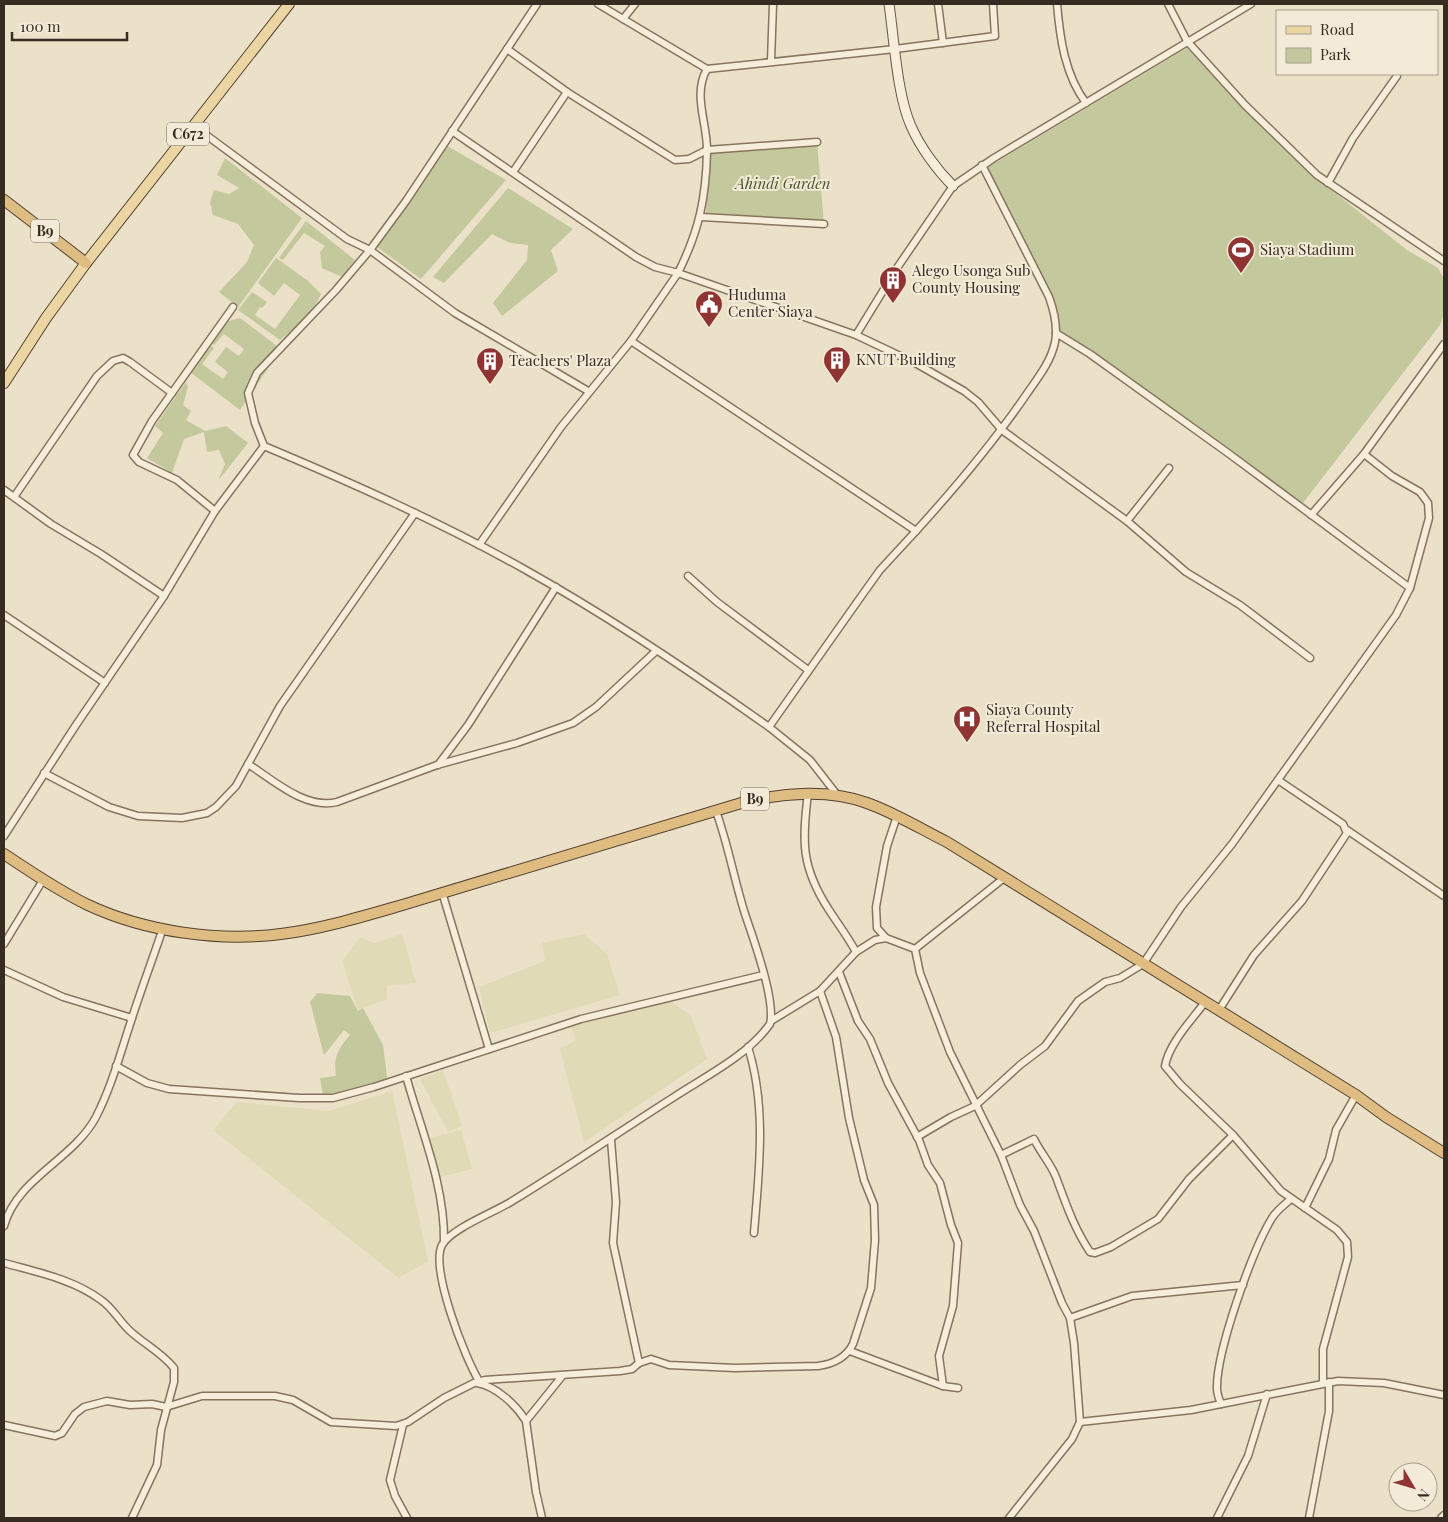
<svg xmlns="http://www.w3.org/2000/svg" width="1448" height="1522" font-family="'Playfair Display',serif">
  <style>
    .farmland { fill: #e0dab6 }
    .green { fill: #c3c99c }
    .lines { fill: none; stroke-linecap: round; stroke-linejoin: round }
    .minor-casing { stroke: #86745e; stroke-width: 9 }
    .secondary-casing { stroke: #685541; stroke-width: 11 }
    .primary-casing { stroke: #544232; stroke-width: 12 }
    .trunk-casing { stroke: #544232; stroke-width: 12 }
    .minor { stroke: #f6eedb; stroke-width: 6 }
    .secondary { stroke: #f6eedb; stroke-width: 9 }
    .primary { stroke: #ebd5a3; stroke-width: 10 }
    .trunk { stroke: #dfbc82; stroke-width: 10 }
    .labels { text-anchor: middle; stroke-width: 4; stroke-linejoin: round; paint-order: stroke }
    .shield { fill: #f3ebd7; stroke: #6f6558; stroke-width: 1 }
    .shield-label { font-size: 14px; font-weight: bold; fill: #372c21 }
    .park-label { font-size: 15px; font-style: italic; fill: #475229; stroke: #f3ebd7 }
    .poi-label { font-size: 15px; fill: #372c21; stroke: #f3ebd7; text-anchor: start }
  </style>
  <rect width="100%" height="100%" fill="#ebe1c8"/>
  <g class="farmland">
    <path d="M402,934l14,49 -29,3v13l-29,11 -16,-49 19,-24 13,6z"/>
    <path d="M584,934l23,20 13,41 -130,38 -11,-46 66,-26 -3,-18z"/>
    <path d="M670,1001l21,15 16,43 -123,83 -24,-93 16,-9 -7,-18z"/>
    <path d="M443,1070l19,56 -14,6 -28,-53z"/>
    <path d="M392,1091l36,170 -29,17 -186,-148 24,-28 92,9z"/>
    <path d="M461,1130l11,39 -35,9 -11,-39z"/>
  </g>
  <g class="green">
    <path d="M1187,48l60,64 87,80 73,58 31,18 6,11v35l-4,11 -137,178 -142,-101 -105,-69 -5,-41 -66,-123z"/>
    <path d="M817,142l7,82 -118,-7 1,-67z"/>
    <path d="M444,144l62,36 -85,99 -44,-32z"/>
    <path d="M225,158l77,60 -64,89 -19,-15 28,-30 7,-17 -16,-21 -25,-9 -3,-13 4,-12 15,4 10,-6 -22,-13z"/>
    <path d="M508,188l65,41 -22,21 7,21 -56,45 -9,-13 34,-43 1,-15 -18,-2 -18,-9 -48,49 -11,-6z"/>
    <path d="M306,221l49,39 -13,17 -20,-9 -2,-16 5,-6 -21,-13 -21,27 -4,-2z"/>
    <path d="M276,258l31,22 14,14 -9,19 -32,27 -42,-30 14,-18 15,10 -5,6 -2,-1 -5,8 20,14 25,-34 -16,-12 -10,13 -16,-13z"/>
    <path d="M240,318l41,31 -41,61 -50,-38 20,-27 4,3 -12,16 21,15 5,-7 -13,-10 11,-15 13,9 5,-7 -20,-15 -10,11 -3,-2 14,-21z"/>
    <path d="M186,382l2,5 -5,18 8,6 -5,9 19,11 21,-5 22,17 -30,38 7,-17 -6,-14 -12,2 -3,-20 -20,7 -12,34 -25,-15 16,-25 -8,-7z"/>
    <path d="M317,993l33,3 8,15 5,-3 20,37 5,40 -65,10 -3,-17 16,-2c-3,-19 2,-27 14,-41l-6,-5 -20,25 -14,-53z"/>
  </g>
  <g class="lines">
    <g class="minor-casing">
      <g id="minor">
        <path d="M537,4l-131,197 -36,49 -34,40 -79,83 -9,20 7,30 9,23c88,37 176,76 260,123 84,47 166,102 245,158"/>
        <path d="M598,4l109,65"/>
        <path d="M938,4l5,39"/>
        <path d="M1057,4c3,35 8,71 29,99"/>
        <path d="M1168,4l19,37 58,64 72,70 127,86"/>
        <path d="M623,19l12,-15"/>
        <path d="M507,49l60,43 108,68 14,-1 18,-9 110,-8"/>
        <path d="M771,61l2,-57"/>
        <path d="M194,126l153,113 23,11 85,63 133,78"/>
        <path d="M452,131l184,126 19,10 23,6c21,-42 28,-75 29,-121 1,-28 -15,-57 0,-83l188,-20 100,-13 -2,-32"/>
        <path d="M513,172l54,-80"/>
        <path d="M1328,183l25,-45 44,-62"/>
        <path d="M701,217l123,7"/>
        <path d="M856,335l61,29 47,27 14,11 24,28 125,91 42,-53"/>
        <path d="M631,341l285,190 -36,39 -20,28 -91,129 41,33 28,36"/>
        <path d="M1364,454l28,22 28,16 8,11 1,15 -19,70"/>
        <path d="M4,490l47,34 50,30 63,42"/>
        <path d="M14,497l83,-121 16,-15 10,-3 7,4 42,31"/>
        <path d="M215,511l-38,-31 -38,-18 -6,-7 19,-34 81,-114"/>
        <path d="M1311,515l53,-61 80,-110"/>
        <path d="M1127,521l59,51 54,33 70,53"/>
        <path d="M916,531c39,-43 77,-88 110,-136 11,-16 25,-33 29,-53 3,-15 -1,-31 -6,-45l-67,-132"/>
        <path d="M479,545l82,-118 70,-86 47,-68 178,62 41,-67 56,-82 41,-28 257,-154"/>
        <path d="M688,576l29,26 91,68"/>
        <path d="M4,615l101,68"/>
        <path d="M248,764c25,16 58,46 89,38l100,-37 80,-22 56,-20 23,-16 60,-56"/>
        <path d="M438,765l30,-40 88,-138"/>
        <path d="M44,773l65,34 29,9 44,2 25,-5 9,-6 20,-21 44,-80 135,-193"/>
        <path d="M808,793c-6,49 -7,74 21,117 9,14 19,27 27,42"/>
        <path d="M1347,830l97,66"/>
        <path d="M4,836l72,-111 88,-129 51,-85 49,-65"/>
        <path d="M442,892l47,157"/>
        <path d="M886,938l-9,-10 -1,-21 11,-61 10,-30"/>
        <path d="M4,944l39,-64"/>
        <path d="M915,949l89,-71"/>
        <path d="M4,970l59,27 69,21"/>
        <path d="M839,972l19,49 12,18 18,44 31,57 9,25 12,18 11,42 7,18 -5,63 -14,50 4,30"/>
        <path d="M1205,1002c-13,18 -36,41 -40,64l15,18 53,51 48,56 56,39 10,12 1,15 -25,92v34"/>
        <path d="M1219,1010l35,-55 48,-54 45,-68 -4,-9 -65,-44"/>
        <path d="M771,1021l49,-30 36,-39 19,-12 11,-2 29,11 5,24 30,79 51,103 19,50 14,26 28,72 8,15 4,25 6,79 -8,17 -63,79"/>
        <path d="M748,1047c19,60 11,124 6,186"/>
        <path d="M116,1066l31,17 22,6 130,9h34l41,-11 207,-68 182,-44"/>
        <path d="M406,1076c15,54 39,109 38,166"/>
        <path d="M917,1137l34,-20 24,-11 45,-41 25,-19 33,-45 27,-19 15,-4 23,-14 38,-57 51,-63 164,-229 14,-27 -182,-135 -138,-99 -34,-21"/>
        <path d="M611,1140l5,62 -3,41 26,120"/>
        <path d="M1001,1155l33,-16c6,13 17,25 22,38 10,27 18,51 34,75l5,1 16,-6 47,-28 31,-40 44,-44"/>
        <path d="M1305,1208l24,-49 7,-29 20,-35"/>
        <path d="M4,1226c13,-48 69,-66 92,-109 16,-31 25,-66 36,-99 10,-31 21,-60 31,-90"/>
        <path d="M4,1263c32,9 69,16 97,37 12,8 18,21 29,31 14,13 31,21 44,37v14l-13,48 -4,35 -25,53"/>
        <path d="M1070,1318l62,-22 111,-11"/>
        <path d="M850,1351l93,35 15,2"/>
        <path d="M479,1381c-14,-23 -49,-112 -37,-136 9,-16 50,-32 67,-42 56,-34 110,-71 165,-106 32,-21 73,-41 96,-73 6,-24 -17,-86 -25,-110 -11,-35 -17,-70 -29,-103"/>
        <path d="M477,1383c19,3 39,22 49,38l10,71 6,26"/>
        <path d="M1221,1404c-2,-5 -4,-10 -4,-15 -1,-37 35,-138 55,-171 5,-8 12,-13 19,-19"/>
        <path d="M526,1421l37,-46"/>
        <path d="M1080,1422l111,-12 147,-29 46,2 60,12"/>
        <path d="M4,1425l51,11 7,-3 13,-19 9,-7 23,-6 23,4 22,-1 14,3 36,-11h73l18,4 38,22 65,4 12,-4 36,-24 30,-15 11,-3 135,-9 12,-2 7,-6 12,-4 18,6 66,3 83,-2c15,-2 28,-8 35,-22l18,-56 4,-48 -1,-35 -10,-25 -15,-62 -13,-81 -16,-46"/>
        <path d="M403,1425l-13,55 5,16 12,22"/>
        <path d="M1217,1518l31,-62 19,-62"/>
        <path d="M1309,1518l20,-107v-29"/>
        <path d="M1441,1518l3,-3"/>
      </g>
    </g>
    <g class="secondary-casing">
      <path id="secondary" d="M889,4c5,34 8,91 22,122 9,21 26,44 42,60"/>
    </g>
    <g class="primary-casing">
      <path id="primary" d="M4,383l42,-65 40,-55 203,-259"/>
    </g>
    <g class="trunk-casing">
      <g id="trunk">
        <path d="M4,200l82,63"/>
        <path d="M4,854c27,18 55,37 84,51 58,27 131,37 193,29 40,-5 80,-17 118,-28l349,-105c39,-8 81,-12 119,2 28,10 54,26 80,39l409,253 30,22 58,36"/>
      </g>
    </g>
    <use href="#minor" class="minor"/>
    <use href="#secondary" class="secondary"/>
    <use href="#primary" class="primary"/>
    <use href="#trunk" class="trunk"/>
  </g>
  <defs>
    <g id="stadium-pin" transform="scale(1.4375)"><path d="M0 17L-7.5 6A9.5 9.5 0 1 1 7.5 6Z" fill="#903433" stroke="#f3ebd7"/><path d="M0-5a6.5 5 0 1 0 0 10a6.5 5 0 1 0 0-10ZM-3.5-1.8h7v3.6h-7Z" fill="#fff"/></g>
    <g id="building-pin" transform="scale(1.4375)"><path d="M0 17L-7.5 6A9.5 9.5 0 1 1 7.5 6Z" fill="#903433" stroke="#f3ebd7"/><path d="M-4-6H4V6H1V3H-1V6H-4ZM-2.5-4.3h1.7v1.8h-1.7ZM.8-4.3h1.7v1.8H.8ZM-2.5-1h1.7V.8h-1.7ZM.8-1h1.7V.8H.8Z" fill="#fff"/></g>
    <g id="civic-pin" transform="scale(1.4375)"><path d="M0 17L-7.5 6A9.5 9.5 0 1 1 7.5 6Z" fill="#903433" stroke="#f3ebd7"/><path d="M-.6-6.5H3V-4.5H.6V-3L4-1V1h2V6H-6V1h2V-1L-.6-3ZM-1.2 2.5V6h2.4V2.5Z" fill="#fff"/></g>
    <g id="hospital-pin" transform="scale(1.4375)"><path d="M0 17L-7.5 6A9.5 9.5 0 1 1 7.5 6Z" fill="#903433" stroke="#f3ebd7"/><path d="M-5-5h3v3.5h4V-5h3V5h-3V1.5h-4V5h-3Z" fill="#fff"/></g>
  </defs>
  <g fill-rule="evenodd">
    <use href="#stadium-pin" x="1241" y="250"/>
    <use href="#building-pin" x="893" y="280"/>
    <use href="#civic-pin" x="709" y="304"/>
    <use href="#building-pin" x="837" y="360"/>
    <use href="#building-pin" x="490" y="361"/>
    <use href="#hospital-pin" x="967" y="719"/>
  </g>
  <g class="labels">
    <g class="shield">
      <rect x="167" y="122.5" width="42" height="23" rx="4"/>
      <rect x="31" y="219.5" width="28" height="23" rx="4"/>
      <rect x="741" y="787.5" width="28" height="23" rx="4"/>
    </g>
    <g class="shield-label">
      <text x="188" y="139">C672</text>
      <text x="45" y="236">B9</text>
      <text x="755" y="804">B9</text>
    </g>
    <g class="park-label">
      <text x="783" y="189">Ahindi Garden</text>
    </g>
    <g class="poi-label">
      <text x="1260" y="255">Siaya Stadium</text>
      <text x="912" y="276">Alego Usonga Sub<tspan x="912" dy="17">County Housing</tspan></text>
      <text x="728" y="300">Huduma<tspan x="728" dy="17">Center Siaya</tspan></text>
      <text x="856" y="365">KNUT Building</text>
      <text x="509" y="366">Teachers' Plaza</text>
      <text x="986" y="715">Siaya County<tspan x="986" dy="17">Referral Hospital</tspan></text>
    </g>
  </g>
  <rect width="1448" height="1522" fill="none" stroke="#372c21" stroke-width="10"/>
  <rect x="1276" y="10" width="162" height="65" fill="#f3ebd7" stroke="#a89f8e"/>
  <rect x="1286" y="26" width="25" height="8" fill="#ebd5a3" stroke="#a89f8e"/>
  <text x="1320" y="35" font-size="15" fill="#372c21">Road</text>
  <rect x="1286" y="48" width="25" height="15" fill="#c3c99c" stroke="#a89f8e"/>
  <text x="1320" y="60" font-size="15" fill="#372c21">Park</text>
  <g transform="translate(1413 1487) rotate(128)"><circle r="24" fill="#f3ebd7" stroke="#a89f8e"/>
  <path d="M0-4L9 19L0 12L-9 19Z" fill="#903433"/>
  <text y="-8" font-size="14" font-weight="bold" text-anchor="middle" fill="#372c21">N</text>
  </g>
  <path d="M12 32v8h115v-8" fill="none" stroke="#372c21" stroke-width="2.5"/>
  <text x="20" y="32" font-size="15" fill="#372c21" stroke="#f3ebd7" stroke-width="4" paint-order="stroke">100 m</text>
</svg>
